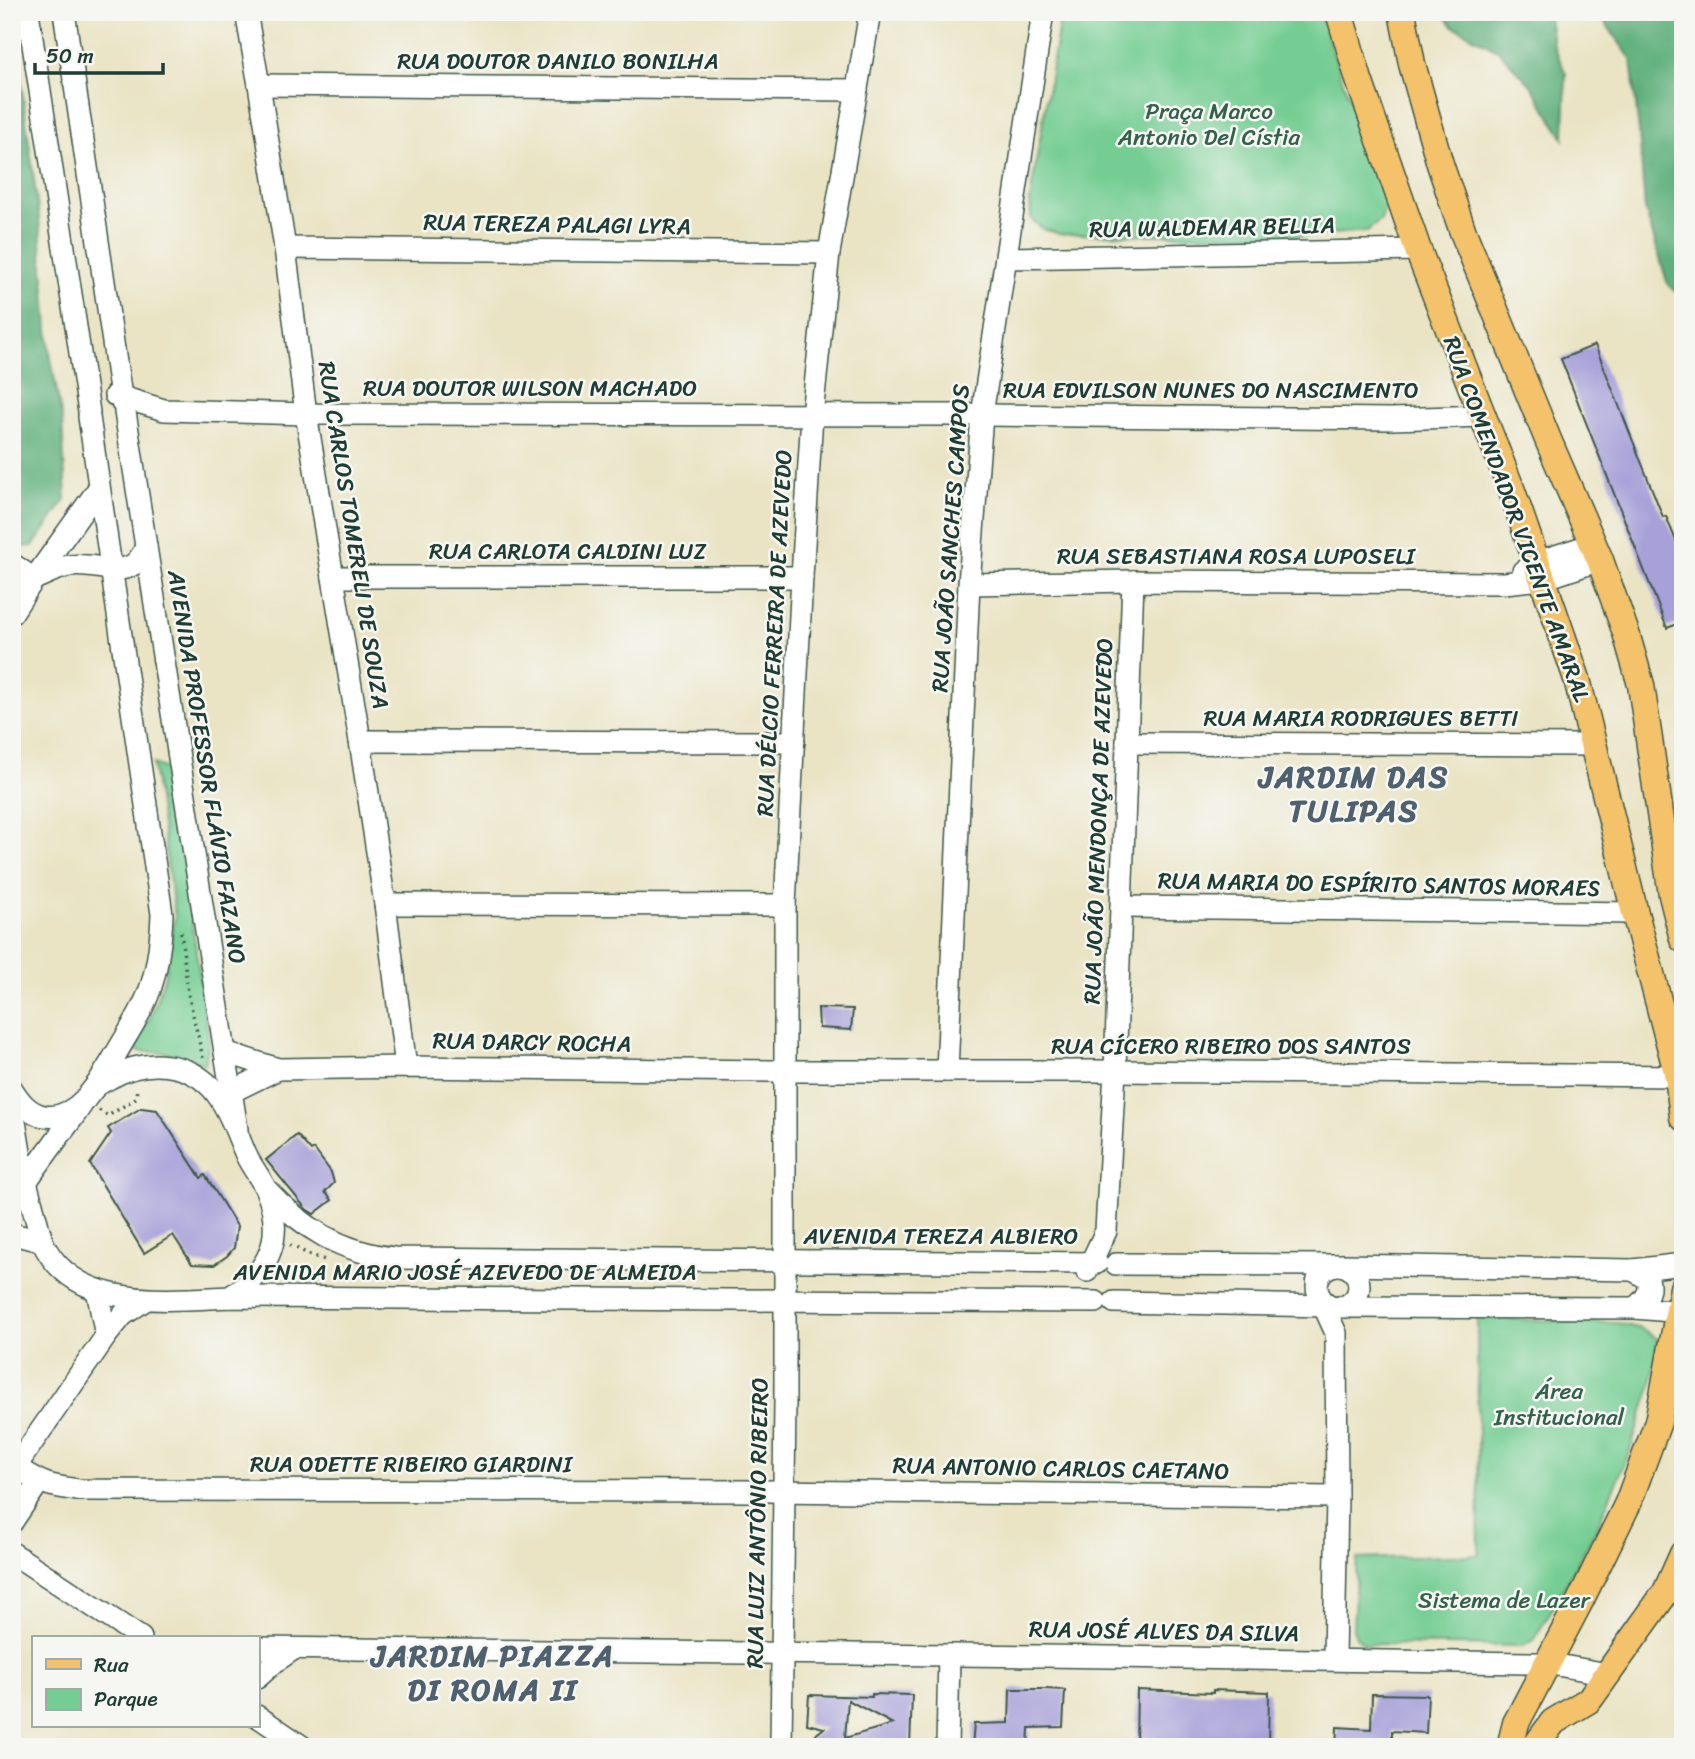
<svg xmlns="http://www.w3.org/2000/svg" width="1695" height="1759" font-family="Sriracha,sans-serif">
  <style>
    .green { fill: #75cd93; stroke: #4a8564; stroke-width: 2 }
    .forest { fill: #60b07d; stroke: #407658; stroke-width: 2 }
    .building { fill: #a8a1d9; fill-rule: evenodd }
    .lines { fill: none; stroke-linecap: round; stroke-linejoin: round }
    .minor-casing { stroke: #3d564a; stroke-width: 24 }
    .major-casing { stroke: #3d564a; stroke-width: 29 }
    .path { stroke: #3d564a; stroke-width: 3.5; stroke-dasharray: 2 5; stroke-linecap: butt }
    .minor { stroke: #fff; stroke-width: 21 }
    .major { stroke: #f3c26a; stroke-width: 26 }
    .labels { text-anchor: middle; stroke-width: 5; stroke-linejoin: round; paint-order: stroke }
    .street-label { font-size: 23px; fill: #1f3d34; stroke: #f6f6f2 }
    .park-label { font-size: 23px; fill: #34614c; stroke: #f6f6f2 }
    .district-label { font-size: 30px; font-weight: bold; letter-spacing: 2px; fill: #4f606e; stroke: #f6f6f2 }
  </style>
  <rect width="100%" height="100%" fill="#f6f6f2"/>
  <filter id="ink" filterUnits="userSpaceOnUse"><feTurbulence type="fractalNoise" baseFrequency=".0143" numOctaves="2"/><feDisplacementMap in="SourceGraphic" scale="14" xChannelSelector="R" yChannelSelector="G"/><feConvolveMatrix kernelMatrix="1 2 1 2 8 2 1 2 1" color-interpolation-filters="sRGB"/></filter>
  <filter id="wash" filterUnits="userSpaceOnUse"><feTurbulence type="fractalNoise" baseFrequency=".00686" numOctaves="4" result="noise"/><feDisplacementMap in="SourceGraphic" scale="28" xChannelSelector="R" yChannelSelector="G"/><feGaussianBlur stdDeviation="1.57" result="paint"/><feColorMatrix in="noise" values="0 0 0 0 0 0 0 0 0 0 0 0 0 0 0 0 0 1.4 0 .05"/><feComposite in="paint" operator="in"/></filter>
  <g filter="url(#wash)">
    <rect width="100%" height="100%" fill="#eae4c5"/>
    <g class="green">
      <path d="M1061,12h258l23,67 46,118 -7,23 -14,11 -60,5 -247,-2 -17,-5 -12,-10 -1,-20z"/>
      <path d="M153,764l17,6 39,271 -4,24 -24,-11 -43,-3 -4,-6 17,-29 14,-41 10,-59z"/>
      <path d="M1477,1318l141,5 24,6 16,10 -6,45 -23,69 -34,78 -48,87 -14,22 -10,6 -158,-2 -9,-7 -3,-9 4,-69 122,-4z"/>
    </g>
    <g class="forest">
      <path d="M1441,12h242v286l-15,-13 -23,-76 -6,-77 -8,-73 -27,-38 -55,-4 4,27 13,30 -2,65 -33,-54 -33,-35 -45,-24z"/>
      <path d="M12,14l27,203 11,136 12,66 4,80 -33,47 -12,1 -9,-6z"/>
    </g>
    <g id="blocks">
      <g class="building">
        <path d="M1595,345l68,172 3,-1 17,42v64l-16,6 -106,-269z"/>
        <path d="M818,1008l35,1 -2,21 -32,-2z"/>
        <path d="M141,1108l16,2 44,68 4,-3 32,51 -3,22 -7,8 -13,9 -22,-1 -19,-29 -29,18 -54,-89 21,-31 -3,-5z"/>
        <path d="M297,1135l14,16 3,-2 17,23 3,11 -9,9 7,8 -18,14 -8,-5 -40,-49z"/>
        <path d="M1010,1689h34l21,1 -2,37 -34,1 -1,19h-56l2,-23 35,-1z"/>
        <path d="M1137,1690l76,3v-3l56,2 -1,55h-132z"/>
        <path d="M872,1694l40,1 -2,52h-110l24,-19 -17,-4 2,-29 63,2zM848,1700l45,24 -48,14z"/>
        <path d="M1372,1694l56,1 -2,38 -34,-2v16h-56l1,-20 34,2z"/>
      </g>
    </g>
  </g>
  <g filter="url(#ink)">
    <use href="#blocks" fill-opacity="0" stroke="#3d564a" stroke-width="2"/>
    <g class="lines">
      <g class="minor-casing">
        <g id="minor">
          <path d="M28,12l61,400"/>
          <path d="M64,12l58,391"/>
          <path d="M246,12l13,73 26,163 21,166 54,327 25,163 21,163"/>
          <path d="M259,85l598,5"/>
          <path d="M285,248l544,5"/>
          <path d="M1006,258l412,-8"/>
          <path d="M115,395l49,15 142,4 676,1 410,4 91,-3"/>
          <path d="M125,412l112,717"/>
          <path d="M12,564l22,15"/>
          <path d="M1523,571l14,-9 56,-18"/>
          <path d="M333,577h469"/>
          <path d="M34,579c11,-4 24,-12 36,-13 31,-4 62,19 76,-20"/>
          <path d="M969,584l164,-3 371,2 39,-4 57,-19"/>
          <path d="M12,613l22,-34 65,-91"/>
          <path d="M360,741l434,1"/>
          <path d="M1127,743l468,2"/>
          <path d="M385,904l400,1"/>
          <path d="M1121,907l514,6"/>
          <path d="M225,1052l53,17 128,-2 365,4h344l563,5"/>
          <path d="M947,1071l22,-487 13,-169 61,-403"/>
          <path d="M12,1089c8,13 17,24 32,27 35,6 58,-39 73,-64 11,-19 23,-37 31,-57 10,-26 13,-54 14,-81l-73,-497"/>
          <path d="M231,1092l47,-23"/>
          <path d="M12,1103l11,68 19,70c31,70 125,59 188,56l866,5"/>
          <path d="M266,1189c36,39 75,63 128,69l703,5"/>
          <path d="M12,1202c20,-29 41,-58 62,-86 7,-10 14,-22 22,-30 4,-3 10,-6 14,-8 35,-20 80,-18 106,15 14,19 21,41 30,62 6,13 16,24 21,37 18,46 2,79 -37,105"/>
          <path d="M12,1234l30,7"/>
          <path d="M1116,1264l219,1"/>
          <circle cx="1338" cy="1286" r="21"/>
          <path d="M1342,1265l291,5 50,-6"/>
          <path d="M1633,1270l15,9c4,14 -3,20 -13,29"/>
          <path d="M1087,1271l19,-40 9,-160 18,-490"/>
          <path d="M97,1290l9,46"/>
          <path d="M1320,1298l16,35 1,164 -3,162"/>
          <path d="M1114,1302l216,4"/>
          <path d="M1343,1307l292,1 48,4"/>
          <path d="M16,1467c25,17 33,19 62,23l689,1 570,6"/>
          <path d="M12,1472l94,-136 17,-21 22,-15"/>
          <path d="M12,1522l27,-40"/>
          <path d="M12,1553l129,85"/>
          <path d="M257,1648l785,8 488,7h16l62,11"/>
          <path d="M257,1678l19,-17 16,-11"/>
          <path d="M257,1716l46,31"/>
          <path d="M781,1747l4,-345v-497l17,-328 10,-162 17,-162 41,-241"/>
          <path d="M947,1747l2,-92"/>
        </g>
      </g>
      <g class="major-casing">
        <g id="major">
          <path d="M1339,12l20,68 59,170 94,241 65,188 58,234 43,163 5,41"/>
          <path d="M1402,12l10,52 28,100 23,68 86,210 51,118 26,73 15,52 31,210 11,44"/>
          <path d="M1510,1747l6,-24 8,-15 56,-107 48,-98 30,-81 25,-134"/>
          <path d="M1535,1747l18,-25 36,-22 77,-108 17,-38"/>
        </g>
      </g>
      <g class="path">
        <path d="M1092,12l79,5v-5"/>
        <path d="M181,932l7,61 15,65"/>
        <path d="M99,1110l9,6 28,-18 1,-11"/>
        <path d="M290,1245l20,10 18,6"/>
      </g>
      <use href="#minor" class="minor"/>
      <use href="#major" class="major"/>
    </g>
  </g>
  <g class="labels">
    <g class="street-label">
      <text x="558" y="69">RUA DOUTOR DANILO BONILHA</text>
      <text transform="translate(557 224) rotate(1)" y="8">RUA TEREZA PALAGI LYRA</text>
      <text transform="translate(1212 227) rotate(-1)" y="8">RUA WALDEMAR BELLIA</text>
      <text x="530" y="396">RUA DOUTOR WILSON MACHADO</text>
      <text x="1211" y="398">RUA EDVILSON NUNES DO NASCIMENTO</text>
      <text transform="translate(1517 519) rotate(70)" y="8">RUA COMENDADOR VICENTE AMARAL</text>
      <text transform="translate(354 535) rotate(81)" y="8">RUA CARLOS TOMERELI DE SOUZA</text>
      <text transform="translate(950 538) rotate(-86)" y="8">RUA JOÃO SANCHES CAMPOS</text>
      <text x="568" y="559">RUA CARLOTA CALDINI LUZ</text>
      <text x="1236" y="564">RUA SEBASTIANA ROSA LUPOSELI</text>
      <text transform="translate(774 633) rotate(-87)" y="8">RUA DÉLCIO FERREIRA DE AZEVEDO</text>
      <text x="1361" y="726">RUA MARIA RODRIGUES BETTI</text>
      <text transform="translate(207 767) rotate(81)" y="8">AVENIDA PROFESSOR FLÁVIO FAZANO</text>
      <text transform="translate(1098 821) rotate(-88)" y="8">RUA JOÃO MENDONÇA DE AZEVEDO</text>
      <text transform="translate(1379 884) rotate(1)" y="8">RUA MARIA DO ESPÍRITO SANTOS MORAES</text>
      <text transform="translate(532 1042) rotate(1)" y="8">RUA DARCY ROCHA</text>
      <text x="1231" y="1054">RUA CÍCERO RIBEIRO DOS SANTOS</text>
      <text x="941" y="1244">AVENIDA TEREZA ALBIERO</text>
      <text x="465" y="1280">AVENIDA MARIO JOSÉ AZEVEDO DE ALMEIDA</text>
      <text x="411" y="1472">RUA ODETTE RIBEIRO GIARDINI</text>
      <text transform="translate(1061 1468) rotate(1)" y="8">RUA ANTONIO CARLOS CAETANO</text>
      <text transform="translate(757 1523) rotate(-89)" y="8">RUA LUIZ ANTÔNIO RIBEIRO</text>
      <text transform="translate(1164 1631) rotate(1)" y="8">RUA JOSÉ ALVES DA SILVA</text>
    </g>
    <g class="park-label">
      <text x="1209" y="119">Praça Marco<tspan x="1209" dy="26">Antonio Del Cístia</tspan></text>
      <text x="1559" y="1399">Área<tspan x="1559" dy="26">Institucional</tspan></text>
      <text x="1504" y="1608">Sistema de Lazer</text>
    </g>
    <g class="district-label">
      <text x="1354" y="787">JARDIM DAS<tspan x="1354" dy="34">TULIPAS</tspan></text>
      <text x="493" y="1666">JARDIM PIAZZA<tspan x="493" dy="34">DI ROMA II</tspan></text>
    </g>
  </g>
  <rect width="1695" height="1759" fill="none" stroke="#f6f6f2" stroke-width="42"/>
  <rect x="32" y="1636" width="228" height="91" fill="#f6f6f2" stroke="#a0aca6" stroke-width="2"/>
  <rect x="46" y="1659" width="35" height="10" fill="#f3c26a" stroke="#a0aca6" stroke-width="2"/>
  <text x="94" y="1672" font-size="21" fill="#1f3d34">Rua</text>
  <rect x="46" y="1689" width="35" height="21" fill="#75cd93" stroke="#a0aca6" stroke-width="2"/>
  <text x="94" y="1706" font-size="21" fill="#1f3d34">Parque</text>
  <path d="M35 63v10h128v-10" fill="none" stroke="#1f3d34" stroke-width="3.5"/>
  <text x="46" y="63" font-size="21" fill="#1f3d34" stroke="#f6f6f2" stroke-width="5" paint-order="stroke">50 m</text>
</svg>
